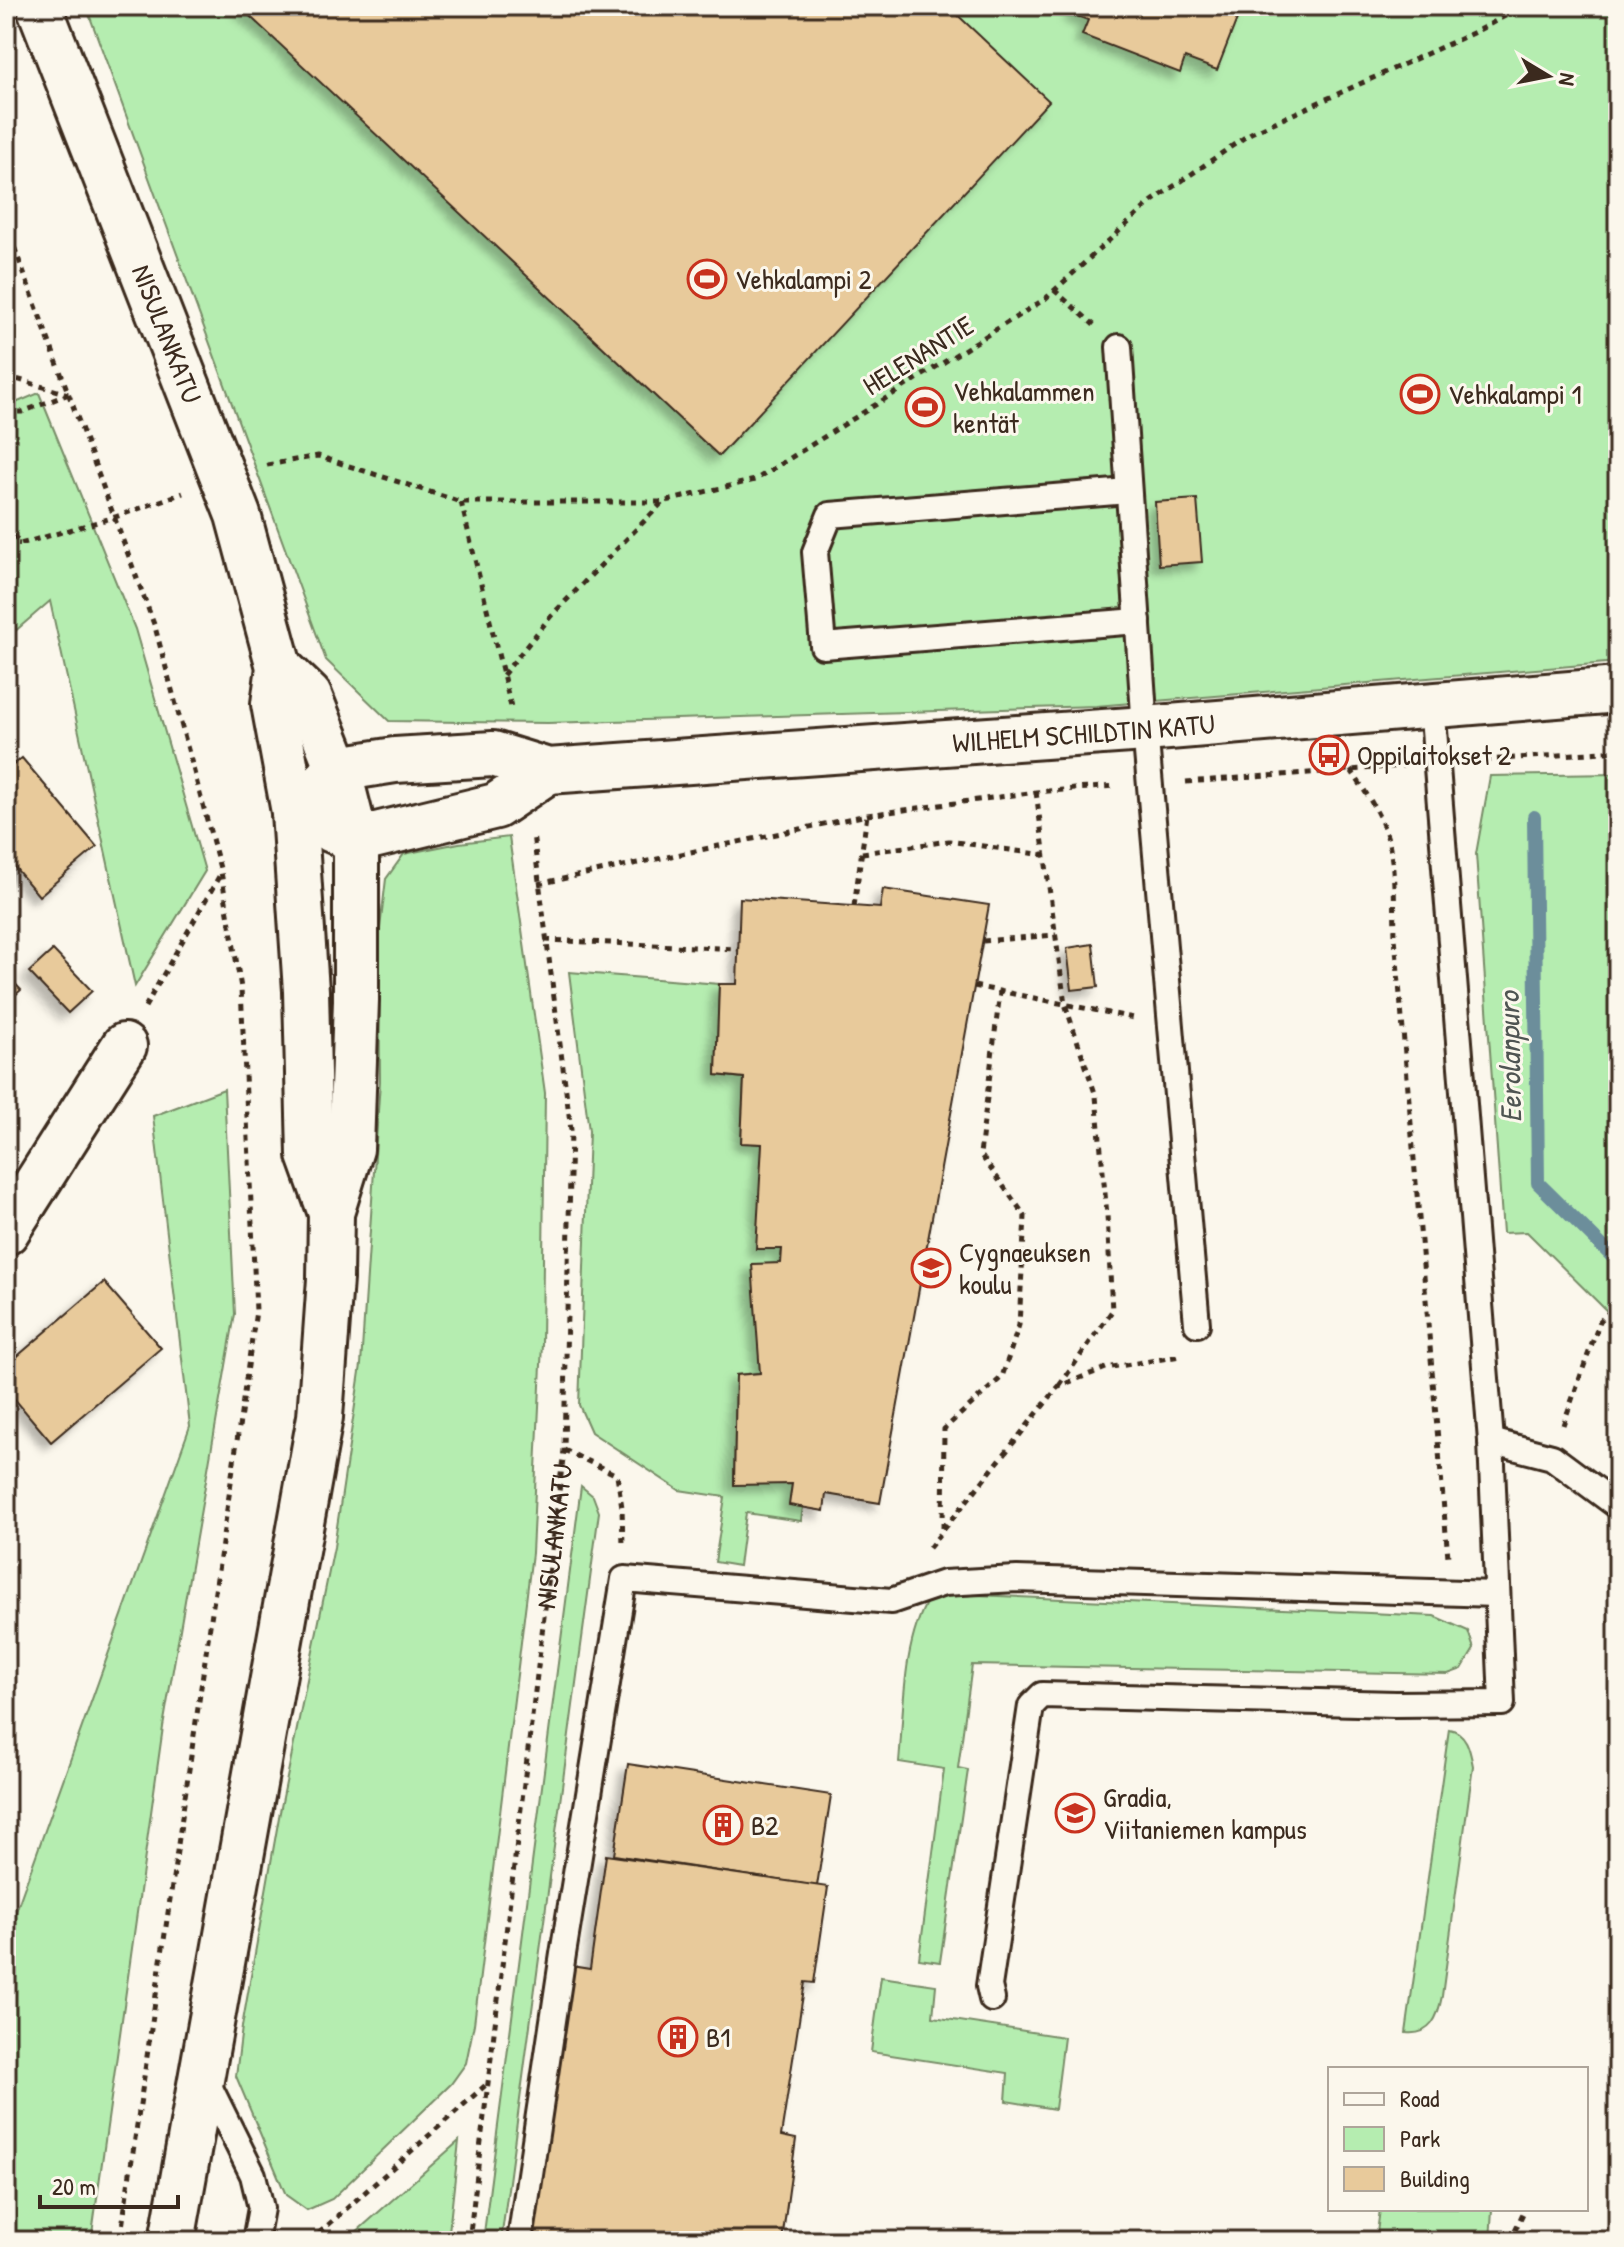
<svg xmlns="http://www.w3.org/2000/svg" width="1624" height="2247" font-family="'Patrick Hand',sans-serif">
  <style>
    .green { fill: #b5edb0; stroke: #788c67; stroke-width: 2 }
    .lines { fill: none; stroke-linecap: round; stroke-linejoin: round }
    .stream { stroke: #6c8e9b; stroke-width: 14 }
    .building { fill: #e8ca9b; stroke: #3b2a1e; stroke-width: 2; filter: url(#shadow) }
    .lane-casing { stroke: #3b2a1e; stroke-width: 30 }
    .street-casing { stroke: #3b2a1e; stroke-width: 50 }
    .secondary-casing { stroke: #3b2a1e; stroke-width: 50 }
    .path { stroke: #3b2a1e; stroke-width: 5; stroke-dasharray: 6 6; stroke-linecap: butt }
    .lane { stroke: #fbf7ec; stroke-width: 24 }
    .street { stroke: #fbf7ec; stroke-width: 44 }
    .secondary { stroke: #fbf7ec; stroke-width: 44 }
    .labels { text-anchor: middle; stroke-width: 6; stroke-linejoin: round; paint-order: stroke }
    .poi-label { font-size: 28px; fill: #3b2a1e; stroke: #fbf7ec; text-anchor: start }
    .street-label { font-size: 28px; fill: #3b2a1e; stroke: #fbf7ec }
    .water-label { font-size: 30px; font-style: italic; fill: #4f5452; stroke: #fbf7ec }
  </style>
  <defs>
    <filter id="shadow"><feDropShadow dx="-7" dy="7" stdDeviation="4" flood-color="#0004"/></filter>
  </defs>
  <rect width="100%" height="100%" fill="#fbf7ec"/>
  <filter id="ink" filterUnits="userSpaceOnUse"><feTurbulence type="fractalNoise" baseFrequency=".0125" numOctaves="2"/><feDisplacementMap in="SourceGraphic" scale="16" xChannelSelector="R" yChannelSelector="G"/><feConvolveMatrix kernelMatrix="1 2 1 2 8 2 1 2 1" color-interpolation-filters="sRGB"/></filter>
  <g filter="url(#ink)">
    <g class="green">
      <path d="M86,6h1532v656l-522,44 -548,17 -159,-2 -63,-61z"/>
      <path d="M39,393l96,236 70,242 -70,115 -85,-385 -44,38v-232z"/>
      <path d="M1618,774v548l-91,-90 -24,1 -27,-379 14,-78z"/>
      <path d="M509,837l36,256 -3,251 -10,209 -58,471 -8,39 -15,21 -119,115 -25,11 -21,-15 -50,-119 6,-49 37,-210 55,-270 27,-182 19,-284 -1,-144 7,-58 18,-25 55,-11z"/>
      <path d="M569,972l150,12 -3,91 28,3 -3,64 21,2 20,105 -22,124 -24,2 -2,109h58l-2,21 13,2 -2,14 -55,-8 -7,53 -24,-4 10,-65 -46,-7 -88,-58 -12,-27 10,-274z"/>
      <path d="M224,1089l11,225 -72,413 -72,514h-85v-302l184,-513 -37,-310z"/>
      <path d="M581,1486l12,10 6,16 -98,729h-18z"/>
      <path d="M954,1594l480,22 34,15 6,18 -12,20 -14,5 -476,-9 -14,103 10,2 -28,192 -21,-3 25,-190 -45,-7c5,-52 3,-119 30,-164z"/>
      <path d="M1449,1729c18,3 21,21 24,37l-31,230c-4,21 -11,40 -36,37z"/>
      <path d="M881,1977l55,8 -3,32 131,20 -9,72 -49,-8 2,-28 -137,-21z"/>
      <path d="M459,2141l-11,100h-102z"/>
      <path d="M1380,2209h112l-2,32h-114z"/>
    </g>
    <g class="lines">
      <path class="stream" d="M1534,817l4,366 80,79"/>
    </g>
    <g class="building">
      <path d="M239,6h709l101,95 -330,355z"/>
      <path d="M1074,6h168l-25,64 -32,-12 -5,15 -98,-38 6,-15 -17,-6z"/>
      <path d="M1197,499l5,63 -43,3 -4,-63z"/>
      <path d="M22,758l75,89 -58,49 -33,-39v-86z"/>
      <path d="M883,889l106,16 -109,598 -54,-9 -2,17 -35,-6 3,-21 -58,1 2,-110 24,-2 -8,-109 29,-1 1,-14h-26l6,-105 -21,-1 3,-65 -28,-3 3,-91h18l3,-86 140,10z"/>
      <path d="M1093,944l5,43 -26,3 -5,-42z"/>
      <path d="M53,950l39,41 -24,22 -39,-41z"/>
      <path d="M6,974l15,16 -15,13z"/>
      <path d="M104,1282l57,66 -110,94 -45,-53v-23z"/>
      <path d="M628,1764l203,31 -14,91 -203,-31z"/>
      <path d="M606,1855l222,32 -14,96 -9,-1 -24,154 15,3 -14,102h-226v-2l-24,-3 39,-270 19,3z"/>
    </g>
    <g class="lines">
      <g class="lane-casing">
        <g id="lane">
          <path d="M1119,347l26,382 52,595"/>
          <path d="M1128,491l-298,24 -15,37 8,94 315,-25"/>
          <path d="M1432,705l59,736"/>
          <path d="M992,1999l-3,-13 42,-280 11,-11 353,9 107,-1 -11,-262 61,16 66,49"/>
          <path d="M204,2076l49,99 8,33 -6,33"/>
          <path d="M520,2241l43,-287 61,-375 267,22 53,-18 73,-4 479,15"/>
        </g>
      </g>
      <g class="street-casing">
        <path id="street" d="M6,1232l118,-186"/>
      </g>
      <g class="secondary-casing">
        <g id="secondary">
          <path id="s2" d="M39,6l199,509 41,152 -5,37 20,108 12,179 4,164 21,58"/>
          <path id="s3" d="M294,812l44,-43 57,-9 98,-6 55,17 597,-42 473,-39"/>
          <path d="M328,828l28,12 140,-34 52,-35"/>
          <path d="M172,2241l148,-824 10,-138 1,-66 20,-64 5,-149v-160l-18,-71 -29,-73 -30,-29"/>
        </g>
      </g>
      <g class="path">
        <path d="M6,225l149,402 66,245 20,116 15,323 -136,930"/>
        <path d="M1054,290l40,35"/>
        <path d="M6,376l62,18"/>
        <path d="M6,412h16l47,-18"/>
        <path d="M267,465l51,-9 143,46h201l93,-22 290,-181 106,-97 100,-69 224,-101 49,-26"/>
        <path d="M461,502l51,209"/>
        <path d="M6,526l14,18 95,-27 68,-24"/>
        <path d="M6,543l14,1"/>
        <path d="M503,675l48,-59 111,-113"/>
        <path d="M1473,761l145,-10"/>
        <path d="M1351,770c14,21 28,42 36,66 9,31 7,68 8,101l53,620"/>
        <path d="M1186,782l217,-16"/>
        <path d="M1036,792l29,212 31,92 11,119 5,96 -53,75"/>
        <path d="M862,853l87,-12 95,14"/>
        <path d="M538,884l329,-69 169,-23 80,-6"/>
        <path d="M854,906l13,-91"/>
        <path d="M545,940l193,9"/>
        <path d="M983,941l73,-6"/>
        <path d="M974,986l160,32"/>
        <path d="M145,1007l76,-134"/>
        <path d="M1563,1425l37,-104 18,-18"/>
        <path d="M564,1450l53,25 5,32 1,39"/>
        <path d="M943,1528l1,-99 58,-52 17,-52 6,-109 -45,-62 20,-162"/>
        <path d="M929,1548l130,-162 47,-18 75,-12"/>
        <path d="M1049,2234l26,7"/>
        <path d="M310,2241l177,-157"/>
        <path id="s1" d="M469,2241l95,-791 7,-320 -38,-296"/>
        <path d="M1510,2241l15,-32"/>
      </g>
      <use href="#lane" class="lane"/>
      <use href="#street" class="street"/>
      <use href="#secondary" class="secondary"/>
    </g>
  </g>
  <defs>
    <g id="stadium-ring" transform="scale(2)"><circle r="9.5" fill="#fbf7ec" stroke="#c8321e" stroke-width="1.5"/><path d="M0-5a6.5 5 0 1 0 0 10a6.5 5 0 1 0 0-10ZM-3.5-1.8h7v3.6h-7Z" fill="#c8321e"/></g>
    <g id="bus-ring" transform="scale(2)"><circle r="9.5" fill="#fbf7ec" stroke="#c8321e" stroke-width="1.5"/><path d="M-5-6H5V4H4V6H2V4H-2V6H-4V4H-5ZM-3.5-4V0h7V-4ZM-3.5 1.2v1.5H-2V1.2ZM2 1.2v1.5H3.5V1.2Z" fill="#c8321e"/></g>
    <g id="school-ring" transform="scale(2)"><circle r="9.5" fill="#fbf7ec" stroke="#c8321e" stroke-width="1.5"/><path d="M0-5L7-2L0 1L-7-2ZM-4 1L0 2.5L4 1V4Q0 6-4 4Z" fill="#c8321e"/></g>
    <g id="university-ring" transform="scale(2)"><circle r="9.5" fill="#fbf7ec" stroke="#c8321e" stroke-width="1.5"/><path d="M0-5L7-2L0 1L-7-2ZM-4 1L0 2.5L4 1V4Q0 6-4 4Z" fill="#c8321e"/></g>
    <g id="building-ring" transform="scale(2)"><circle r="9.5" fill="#fbf7ec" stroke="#c8321e" stroke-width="1.5"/><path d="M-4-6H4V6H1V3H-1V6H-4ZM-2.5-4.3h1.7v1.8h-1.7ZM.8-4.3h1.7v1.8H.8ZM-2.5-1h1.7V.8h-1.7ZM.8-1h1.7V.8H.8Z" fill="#c8321e"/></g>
  </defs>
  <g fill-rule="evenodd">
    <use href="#stadium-ring" x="707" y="279"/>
    <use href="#stadium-ring" x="1420" y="394"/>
    <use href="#stadium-ring" x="925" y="407"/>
    <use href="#bus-ring" x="1329" y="755"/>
    <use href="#school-ring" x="931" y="1268"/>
    <use href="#university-ring" x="1075" y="1813"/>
    <use href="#building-ring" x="723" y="1825"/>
    <use href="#building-ring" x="678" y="2037"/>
  </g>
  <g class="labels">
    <g class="poi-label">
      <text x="735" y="289">Vehkalampi 2</text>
      <text x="953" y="401">Vehkalammen<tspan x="953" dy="32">kentät</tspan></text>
      <text x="1448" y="404">Vehkalampi 1</text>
      <text x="1357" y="765">Oppilaitokset 2</text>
      <text x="959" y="1262">Cygnaeuksen<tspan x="959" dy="32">koulu</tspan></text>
      <text x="1103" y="1807">Gradia,<tspan x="1103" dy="32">Viitaniemen kampus</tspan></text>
      <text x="751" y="1835">B2</text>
      <text x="706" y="2047">B1</text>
    </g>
    <g class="street-label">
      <text dy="10" stroke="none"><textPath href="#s2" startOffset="352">NISULANKATU</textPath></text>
      <text transform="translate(918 355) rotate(-32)" y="10">HELENANTIE</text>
      <text dy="10" stroke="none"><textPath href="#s3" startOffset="812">WILHELM SCHILDTIN KATU</textPath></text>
      <text dy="10" stroke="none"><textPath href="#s1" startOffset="710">NISULANKATU</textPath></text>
    </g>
    <g class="water-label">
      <text transform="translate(1510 1057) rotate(-91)" y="10">Eerolanpuro</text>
    </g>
  </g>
  <rect width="1624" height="2247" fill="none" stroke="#fbf7ec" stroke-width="32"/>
  <rect x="16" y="16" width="1592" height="2215" fill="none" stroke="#3b2a1e" stroke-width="3" filter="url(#ink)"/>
  <rect x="1328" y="2067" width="260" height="144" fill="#fbf7ec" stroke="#aea59a" stroke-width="2"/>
  <rect x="1344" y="2093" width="40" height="12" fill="#fbf7ec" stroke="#aea59a" stroke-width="2"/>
  <text x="1400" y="2107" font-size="24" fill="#3b2a1e">Road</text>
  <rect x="1344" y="2127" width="40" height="24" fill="#b5edb0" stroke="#aea59a" stroke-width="2"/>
  <text x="1400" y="2147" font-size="24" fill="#3b2a1e">Park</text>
  <rect x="1344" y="2167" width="40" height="24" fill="#e8ca9b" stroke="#aea59a" stroke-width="2"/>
  <text x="1400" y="2187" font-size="24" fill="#3b2a1e">Building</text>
  <g transform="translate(1548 76) rotate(100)" stroke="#fbf7ec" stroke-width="6" paint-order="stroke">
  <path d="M0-6L14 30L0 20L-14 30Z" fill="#3b2a1e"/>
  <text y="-12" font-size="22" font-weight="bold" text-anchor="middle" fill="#3b2a1e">N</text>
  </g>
  <path d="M40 2195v12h138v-12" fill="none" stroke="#3b2a1e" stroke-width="4"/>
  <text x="52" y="2195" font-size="24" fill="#3b2a1e" stroke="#fbf7ec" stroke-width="6" paint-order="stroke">20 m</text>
</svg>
